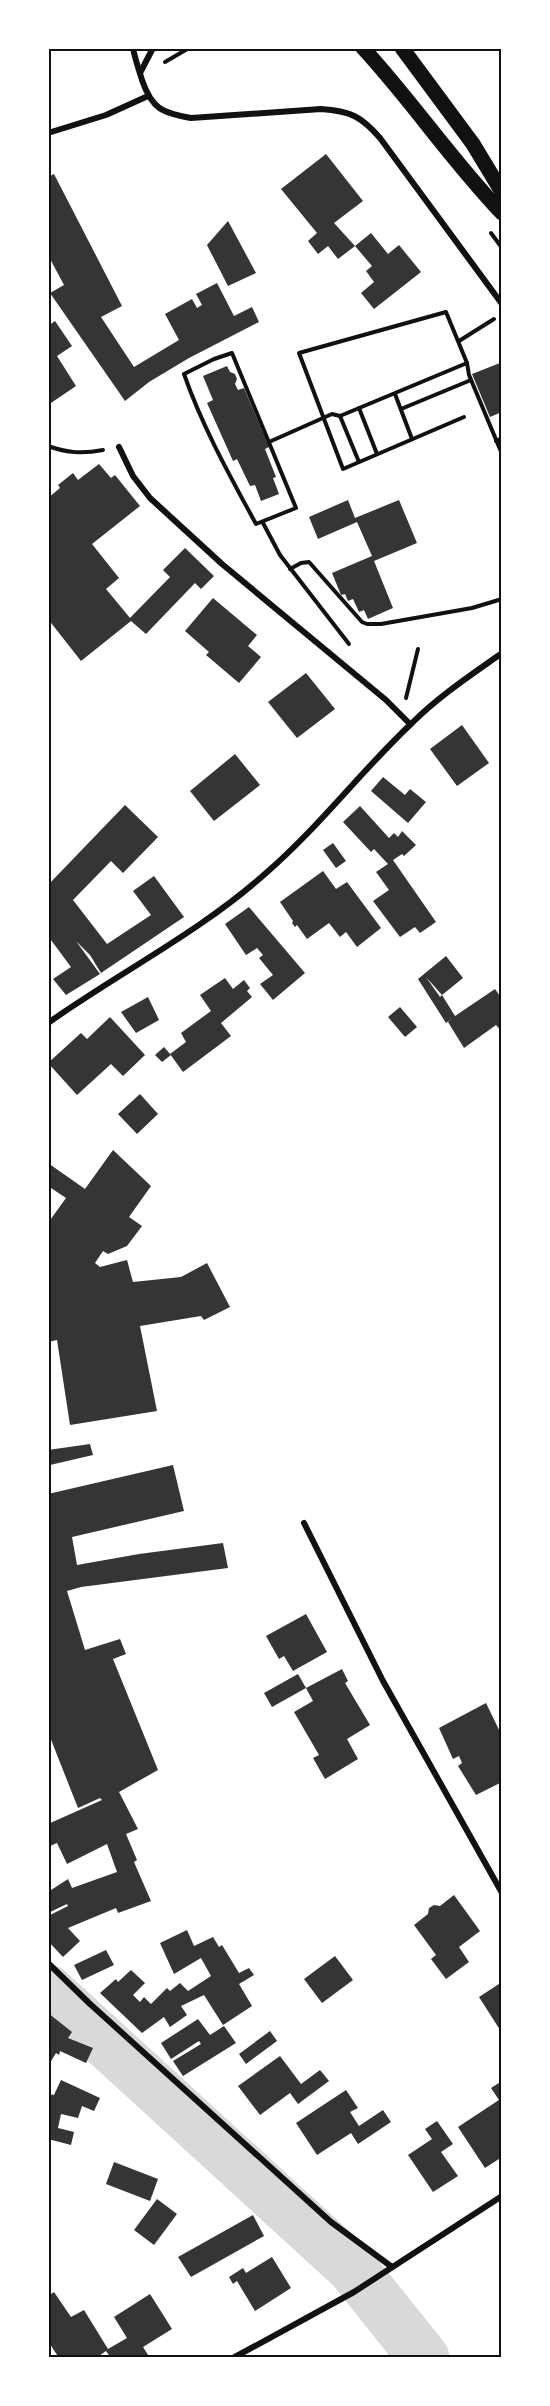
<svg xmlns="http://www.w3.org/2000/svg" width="550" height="2406" font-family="'Sofia Sans Condensed',sans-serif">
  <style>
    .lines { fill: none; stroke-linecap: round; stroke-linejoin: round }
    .river { stroke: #d9d9d9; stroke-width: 51 }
    .building { fill: #353535 }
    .path { stroke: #111; stroke-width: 4 }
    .minor { stroke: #111; stroke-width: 6 }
    .primary { stroke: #111; stroke-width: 15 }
    .neatline { fill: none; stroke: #111; stroke-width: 2 }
  </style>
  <rect width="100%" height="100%" fill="#fff"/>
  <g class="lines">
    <path class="river" d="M48,1990l304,278 72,90"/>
  </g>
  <g class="building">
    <path d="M326,154l37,47 -29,22 21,23 16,-13 17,21 11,-9 22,27 -47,37 -13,-16 13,-11 -8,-11 6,-5 -17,-20 -17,13 -10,-13 -10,8 -10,-13 9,-8 -36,-44z"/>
    <path d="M54,174l68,132 -21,11 33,50 45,-27 -14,-26 27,-15 5,9 5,-3 -6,-11 21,-11 17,33 18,-9 7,15 -70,36 -40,24 -24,19 -75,-108 14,-8 -16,-30v-78z"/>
    <path d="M228,221l28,52 -28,13 -21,-41z"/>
    <path d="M55,321l17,25 -15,10 19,30 -28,19v-79z"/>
    <path d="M500,363l2,49 -12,5 -18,-43z"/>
    <path d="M227,366l3,6 5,2 2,5 -2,5 3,6 6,-2 25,59 -4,2 11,28 -3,1 6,16 -18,7 -6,-16 -5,1 -13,-27 -4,2 -26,-58 6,-3 -10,-24z"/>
    <path d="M99,464l12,14 4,-3 25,31 -48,38 27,34 -13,11 24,29 40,-41 -7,-7 22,-22 29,28 -13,13 -6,-6 -49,51 -15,-13 -50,40 -33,-42v-121l12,-10 -2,-3 15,-12 5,7z"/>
    <path d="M348,500l7,18 44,-18 18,43 -43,18 19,47 -25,11 -4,-9 -5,2 -6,-13 -5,2 -3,-7 -4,1 -9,-22 40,-17 -15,-34 -39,17 -9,-22z"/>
    <path d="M213,598l44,37 -9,11 13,11 -22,26 -33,-28 3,-3 -24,-21z"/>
    <path d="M306,673l29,36 -38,29 -29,-36z"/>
    <path d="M462,725l27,38 -32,23 -27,-37z"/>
    <path d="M235,754l25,31 -46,36 -24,-30z"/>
    <path d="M383,777l22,18 5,-6 16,13 -18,21 -37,-32z"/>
    <path d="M125,805l33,32 -35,36 -12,-12 -38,39 34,44 44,-29 -18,-24 21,-15 30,41 -83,56 -11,-18 -14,-14 24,33 -34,21 -13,-16 18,-12 -23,-31v-51z"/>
    <path d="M360,806l29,32 5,-5 4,4 4,-6 14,14 -12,11 -2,-2 -9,6 43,62 -16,11 -5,-6 -15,10 -27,-36 16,-11 -13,-18 12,-8 -14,-15 -3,3 -28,-30z"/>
    <path d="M333,843l13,18 -10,7 -13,-18z"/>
    <path d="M323,871l13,18 11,-7 34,46 -24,19 -11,-15 -6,5 -11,-14 -22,16 -10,-14 -2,2 -3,-4 1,-2 -13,-19z"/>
    <path d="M249,907l56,66 -32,27 -13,-16 13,-9 -14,-17 4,-3 -6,-7 -11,7 -21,-31z"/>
    <path d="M446,956l17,22 -21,17 -16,-18 14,20 2,-2 13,21 40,-27 7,10v33l-6,-7 -32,23 -16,-26 5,-4 -7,5 -28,-44z"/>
    <path d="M225,978l8,11 11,-9 6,8 -3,3 5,6 -31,26 10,13 -48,36 -13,-18 16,-12 -5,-9 30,-22 -11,-16z"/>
    <path d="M148,997l11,23 -23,13 -15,-21z"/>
    <path d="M400,1007l17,20 -12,10 -17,-20z"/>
    <path d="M110,1017l35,38 -22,21 -12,-12 -34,31 -29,-32 33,-30 6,6z"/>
    <path d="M164,1047l7,8 -9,7 -7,-7z"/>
    <path d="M140,1094l18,20 -21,20 -19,-20z"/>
    <path d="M113,1150l38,36 -22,31 13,9 -15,20 -19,8 -5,-3 -8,12 5,4 27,-7 6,22 48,-5 26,-14 23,44 -26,13 -3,-4 -61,10 17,85 -87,14 -13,-85 -9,2v-119l18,-25 -18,-12v-23l37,26z"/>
    <path d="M90,1444l3,11 -43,10 -2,-15z"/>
    <path d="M173,1465l11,46 -112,26 5,28 62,-11 84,-11 5,25 -147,19 -14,4 18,59 35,-11 6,15 -13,5 45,111 -39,22 19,37 -12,5 11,26 -3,2 17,39 -33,12 -2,-5 -48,20 12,13 -17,16 -15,-16v-25l20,-10 -1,-2 -19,9v-21l20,-13 4,9 45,-16 -10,-28 -40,20 -10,-21 -9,4v-23l54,-24 -2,-2 -22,10 -30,-76v-238z"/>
    <path d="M306,1614l21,38 -34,19 -9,-15 -5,3 -13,-23z"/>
    <path d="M342,1669l6,12 -3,2 25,42 -23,14 11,20 -33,20 -12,-21 6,-3 -25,-43 19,-11 -7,-13z"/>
    <path d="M298,1674l8,14 -34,19 -8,-14z"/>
    <path d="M486,1703l16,33v46l-26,13 -18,-29 4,-3 -3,-7 -6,3 -14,-31z"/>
    <path d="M454,1895l26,36 -21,16 10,15 -23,17 -15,-20 5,-4 -22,-30 14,-11 1,-6 5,-3 6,1z"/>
    <path d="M187,1930l7,16 19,-9 6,10 3,-2 17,28 10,-5 5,7 -15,9 13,22 -29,19 -19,-30 -23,11 6,9 -17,12 -6,-10 -22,16 -42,-40 16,-14 2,3 13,-12 14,13 -12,12 7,7 4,-5 7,7 16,-16 3,3 10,-8 8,8 23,-15 -10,-18 -27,16 -14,-31z"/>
    <path d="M106,1950l8,15 -32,15 -8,-15z"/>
    <path d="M335,1956l18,24 -31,23 -18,-24z"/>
    <path d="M502,1982v51l-23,-36z"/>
    <path d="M48,2013l24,19 -4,6 25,10 -7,15 -26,-12 -1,4 -3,-2 -8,13z"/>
    <path d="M198,2019l12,16 14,-9 12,17 -53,33 -10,-15 28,-17 -2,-3 -28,18 -10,-16z"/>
    <path d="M270,2031l7,10 -31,23 -7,-10z"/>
    <path d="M280,2056l21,28 19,-14 9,11 -31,23 -8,-11 -30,22 -22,-29z"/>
    <path d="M61,2080l39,18 -6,13 -12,-5 -4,12 -17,-4 -3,14 16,4 -3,13 -23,-6v-45l6,1z"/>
    <path d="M502,2081v76l-17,11 -27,-41 41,-27 -8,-12z"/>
    <path d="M346,2090l12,18 -8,4 9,14 24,-16 8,12 -33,22 -7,-11 -34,22 -21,-32z"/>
    <path d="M437,2121l16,23 -12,8 17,24 -25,16 -25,-37 24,-16 -7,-10z"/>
    <path d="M114,2162l44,17 -8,22 -44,-17z"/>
    <path d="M157,2199l20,15 -23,31 -20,-15z"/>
    <path d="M253,2215l11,21 -73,41 -13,-20z"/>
    <path d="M272,2257l19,31 -36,23 -18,-30 -4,3 -4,-7 14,-9 3,5z"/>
    <path d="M54,2292l17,25 13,-7 24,39 19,-11 -13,-21 36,-23 22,35 -29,18 7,11h-39l-5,-7 -10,7h-37l-11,-17v-45z"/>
  </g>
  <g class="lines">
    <g class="path">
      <path d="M165,62l24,-14"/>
      <path d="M491,233l11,15"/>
      <path d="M459,341l35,-22"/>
      <path d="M232,353l64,155 -40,16c-26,-48 -54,-98 -72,-150l30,-15z"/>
      <path d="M395,394l17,45"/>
      <path d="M359,408l18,46"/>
      <path d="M401,409l70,-29"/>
      <path d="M340,416l19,46"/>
      <path d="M464,417l-121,52 -44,-116 147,-41 21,51 2,12 33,79"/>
      <path d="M496,441l6,-3"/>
      <path d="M269,442l63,-28 8,2 127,-53"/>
      <path d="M48,446c19,7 35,8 55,4"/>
      <path d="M263,523l17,32 69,89"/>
      <path d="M290,569l11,-6 8,-1 53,60 5,2h14l91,-16 30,-9"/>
      <path d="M406,698l12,-49"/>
    </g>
    <g class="minor">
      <path d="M133,48c2,11 6,22 9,32 10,29 20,33 49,38l130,-9c29,2 40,7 59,29l122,166"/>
      <path d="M140,73l13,-25"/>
      <path d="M48,133l58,-18 42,-19"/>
      <path d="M119,447l14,29 17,22 72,66 164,136 24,24"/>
      <path d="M48,1023c72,-51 152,-91 218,-150 54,-47 95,-102 146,-150 27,-27 59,-48 90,-70"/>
      <path d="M304,1523l79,158 119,212"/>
      <path d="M48,1963l41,40 242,219 61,45"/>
      <path d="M233,2358l121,-66 148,-96"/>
    </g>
    <g class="primary">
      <path d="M363,48c49,53 89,113 139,165"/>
      <path d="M402,48l71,96 29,48"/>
    </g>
  </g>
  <rect width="550" height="2406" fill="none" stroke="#ffffff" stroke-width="99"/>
  <rect x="50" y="50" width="450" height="2306" class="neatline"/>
</svg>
